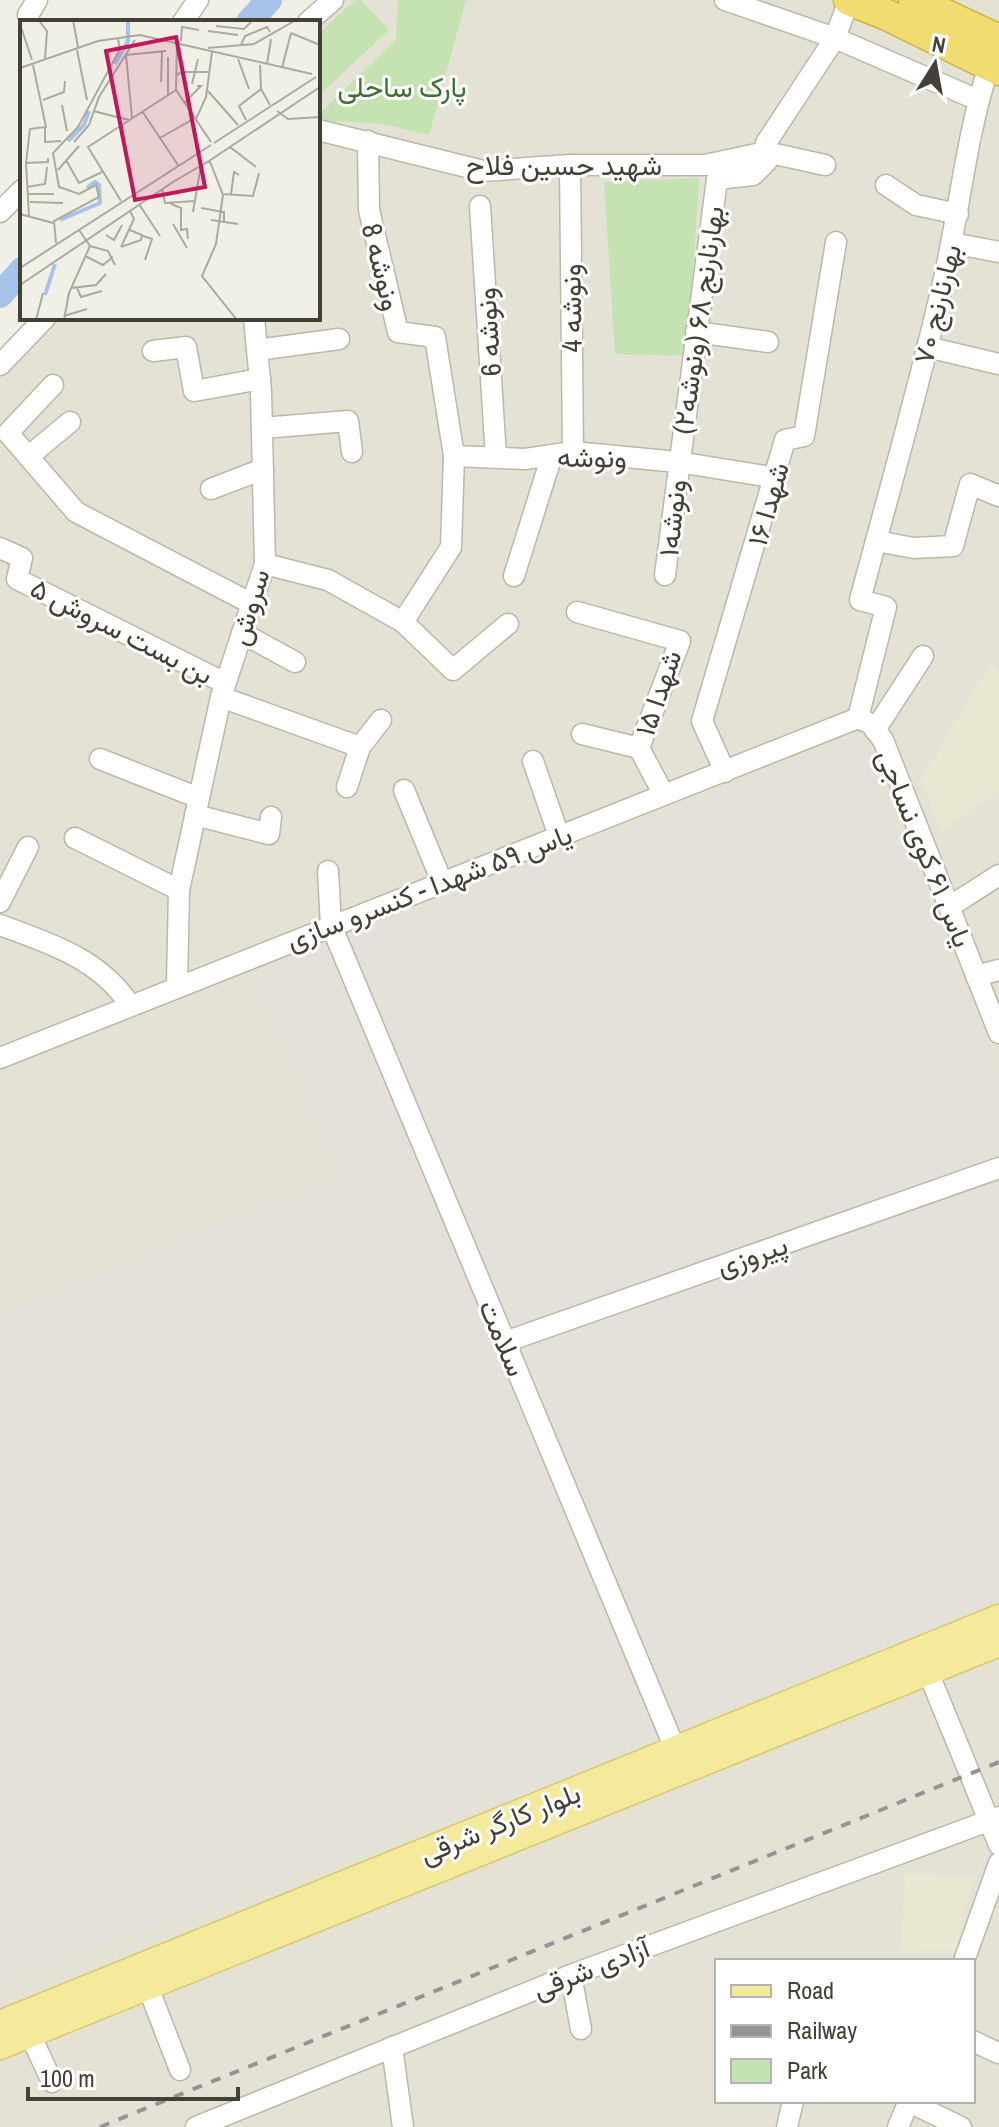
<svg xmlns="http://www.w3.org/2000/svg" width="999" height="2127" font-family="'Archivo Narrow',Vazirmatn,sans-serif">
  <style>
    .residential { fill: #e4e2d4; fill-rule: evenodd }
    .industrial { fill: #e3e1da }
    .education { fill: #e9e6d1 }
    .green { fill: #c4e2b2 }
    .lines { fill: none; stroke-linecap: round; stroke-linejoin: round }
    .river { stroke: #a7c3e9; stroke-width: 26 }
    .minor-casing { stroke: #bbb8a9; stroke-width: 23 }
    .major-casing { stroke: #d8ca6d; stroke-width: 29 }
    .highway-casing { stroke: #ceb343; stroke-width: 33 }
    .minor { stroke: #fff; stroke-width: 20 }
    .major { stroke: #f5ea9b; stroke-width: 26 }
    .highway { stroke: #f0dc71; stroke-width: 30 }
    .rail { stroke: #949494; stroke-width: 4; stroke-dasharray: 10 10; stroke-linecap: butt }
    .labels { text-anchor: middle; stroke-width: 6; stroke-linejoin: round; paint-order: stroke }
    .park-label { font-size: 28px; fill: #3c6f2f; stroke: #fff }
    .street-label { font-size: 28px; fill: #434036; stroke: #fff }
    .inset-river { fill: none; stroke: #a7c3e9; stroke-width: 4 }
    .inset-road { fill: none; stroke: #abaaa0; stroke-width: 2 }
    .view { fill: #c2185b; fill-opacity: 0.15; stroke: #c2185b; stroke-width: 4 }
    .inset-edge { fill: none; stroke: #434036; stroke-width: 4 }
  </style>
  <rect width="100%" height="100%" fill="#f1f0e6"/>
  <path class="residential" d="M324,0h675v2127h-999v-1759l44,-50h274v-296zM717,1961h256v140h-256z"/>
  <path class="industrial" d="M862,736l137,353v512l-560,224 -439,156v-666l338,-140 -84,-198z"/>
  <g class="education">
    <path d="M991,664l8,8v119l-58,40 -19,-53z"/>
    <path d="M905,1874l69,3 -18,73 -55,1z"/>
  </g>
  <g class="green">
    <path d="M355,0h6l28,30 -71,66v-62z"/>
    <path d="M398,0h68l-37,135 -46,-11 -65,-4v-5l78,-75z"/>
    <path d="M699,178l-11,178 -73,-2 -11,-172z"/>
  </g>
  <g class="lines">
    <g class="river">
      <path d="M249,22l20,-22"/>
      <path d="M0,295l22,-25"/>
    </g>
    <g class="minor-casing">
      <g id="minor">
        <path d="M725,0l110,38 143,62"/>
        <path d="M28,15l9,-15"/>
        <path d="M183,22l15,-22"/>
        <path d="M308,22l25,-22"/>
        <path d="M318,130l165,41 87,-6h135l61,-13 59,13"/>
        <path d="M368,141l1,69 29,122 37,5 19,119 -3,91 -48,75"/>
        <path d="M570,165l3,287"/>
        <path d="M886,185l30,20 42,9"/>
        <path d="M480,206l16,251"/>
        <path d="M0,212l22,-22"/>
        <path d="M952,243l47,9"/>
        <path d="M696,332l72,10"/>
        <path d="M927,347l72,17"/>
        <path d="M257,350l82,-11"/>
        <path d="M153,351l33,-4 8,44 66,-12"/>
        <path d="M0,365l45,-47"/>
        <path d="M53,385l-45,48 68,79 176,92"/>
        <path d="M262,428l86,-7 4,31"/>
        <path d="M29,456l41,-34"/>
        <path d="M454,456l71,3 48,-7 105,10 99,16"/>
        <path d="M211,489l52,-20"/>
        <path d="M876,541l38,7 39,-2 17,-62 29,12"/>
        <path d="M0,548l22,10 -5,21 208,104"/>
        <path d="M265,564l63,16 75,42 50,48 55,-46"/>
        <path d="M665,575l52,-396 36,-4 14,-14 -1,-18 69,-105 14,-38"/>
        <path d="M514,576l38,-121"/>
        <path d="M577,612l103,29 -41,107 25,47"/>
        <path d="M242,633l53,29"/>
        <path d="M221,697l139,50 21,-27"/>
        <path d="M858,718l28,-111 -26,-7c29,-108 60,-216 85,-326 15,-69 22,-141 44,-208"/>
        <path d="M858,718l13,6 12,16 116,293"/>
        <path d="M875,730l48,-74"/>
        <path d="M582,734l57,14"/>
        <path d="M100,759l99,39"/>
        <path d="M533,761l26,75"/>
        <path d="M725,772l-23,-51 83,-281 19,-4 32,-194"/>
        <path d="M347,787l13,-40"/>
        <path d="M404,790l38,92"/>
        <path d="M195,815l74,19 2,-17"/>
        <path d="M75,838l104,52"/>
        <path d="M328,871l3,54 345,826"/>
        <path d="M0,902l28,-55"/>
        <path d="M949,907l50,-32"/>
        <path d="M0,925c49,18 100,34 129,79"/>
        <path d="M976,976l23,-6"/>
        <path d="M177,986l2,-96 42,-193 44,-133 -4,-173 -7,-73"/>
        <path d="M0,1058l858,-340"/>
        <path d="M505,1342l494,-174"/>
        <path d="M928,1672l71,173"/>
        <path d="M964,1961l35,-98"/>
        <path d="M571,1975l10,54"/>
        <path d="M148,1987l32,83"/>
        <path d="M30,2034l22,48"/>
        <path d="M973,2041l25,12"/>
        <path d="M392,2047l11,80"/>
        <path d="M909,2102l52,25"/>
        <path d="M196,2127l375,-152 428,-158"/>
        <path d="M787,2127l6,-26"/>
        <path d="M898,2127l11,-26"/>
      </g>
    </g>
    <g class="major-casing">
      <g id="major">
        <path d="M0,2024l999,-406"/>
        <path d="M0,2046l999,-403"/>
      </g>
    </g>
    <g class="highway-casing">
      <g id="highway">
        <path d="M849,0l36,14 114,56"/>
        <path d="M914,0l85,40"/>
      </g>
    </g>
    <use href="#minor" class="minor"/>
    <use href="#major" class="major"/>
    <use href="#highway" class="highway"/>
    <path class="rail" d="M100,2127l899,-365"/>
  </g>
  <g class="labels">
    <g class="park-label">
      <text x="402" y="97">پارک ساحلی</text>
    </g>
    <g class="street-label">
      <text x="564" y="175">شهید حسین فلاح</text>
      <text transform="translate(382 267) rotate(76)" y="10">ونوشه 8</text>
      <text transform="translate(937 304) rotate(-76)" y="10">بهارنارنج ۷۰</text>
      <text transform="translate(571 308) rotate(-91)" y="10">ونوشه 4</text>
      <text transform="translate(698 320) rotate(-82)" y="10">بهارنارنج ۶۸ (ونوشه۲)</text>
      <text transform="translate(488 332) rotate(-94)" y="10">ونوشه 6</text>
      <text transform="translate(592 457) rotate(1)" y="10">ونوشه</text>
      <text transform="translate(768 504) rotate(-74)" y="10">شهدا ۱۶</text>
      <text transform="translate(672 518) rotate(-84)" y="10">ونوشه۱</text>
      <text transform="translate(249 607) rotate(-73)" y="10">سروش</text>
      <text transform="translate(122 631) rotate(27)" y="10">بن بست سروش ۵</text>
      <text transform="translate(658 693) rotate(-71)" y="10">شهدا ۱۵</text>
      <text transform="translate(925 848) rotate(68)" y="10">یاس ۶۱ کوی نساجی</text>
      <text transform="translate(429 887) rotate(-21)" y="10">یاس ۵۹ شهدا - کنسرو سازی</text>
      <text transform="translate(752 1255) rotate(-19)" y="10">پیروزی</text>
      <text transform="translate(503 1338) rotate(67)" y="10">سلامت</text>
      <text transform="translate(500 1823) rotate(-22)" y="10">بلوار کارگر شرقی</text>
      <text transform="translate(591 1968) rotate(-21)" y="10">آزادی شرقی</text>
    </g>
  </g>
  <g transform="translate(20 20)">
    <rect width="300" height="300" fill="#f1f0e6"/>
    <path class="inset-river" d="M95,44l13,-23v-21M48,121l16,-16 5,-14M40,200l40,-17 -1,-18 -4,-3 -8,6M25,275l10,-31"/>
    <path class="inset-road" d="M53,0l5,27M20,2l7,9 -2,28M0,4l12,36M196,6l28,3 7,-7M188,11l30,4M271,13l29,12M161,21l1,-14 17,3M221,25l4,-9 22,-9 3,5M188,28l46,-4 42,-24M57,30l10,50M218,39l11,30M247,44l4,-25M240,45l1,24 9,16M0,48l78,-27 42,-6 172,39M262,48l9,-35M155,57l6,-5h28M141,62l1,-30M172,64l6,-25M156,70l35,52M156,70l1,-48M188,71l30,34M148,75v-38M23,80l21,-8 1,-11M165,82l16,-16h-4M42,85l5,26M73,91l36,9M122,91l36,54M257,91l11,8 32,-2M112,98l-6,-63 40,-4M176,99l10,-22 6,-45M226,100l-7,-14 22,-17M25,108v14l16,-1M140,118l35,-20M54,122l15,-17 10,-28 36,-57M194,123l102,-66M210,127l26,20M46,140l13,23 23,-11M189,141l111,-74M6,143l22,-1v-4M191,144l12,31 -7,49 -14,32 35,44M38,150l21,-24M7,167l18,-3 2,-17M142,169l3,14 30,-2M8,174h26M203,174l30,2 6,-23M211,174l3,-22 5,3M101,181l-33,-54 88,-57M10,182l33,1M119,184l21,32M151,184l10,4v22l6,-1 1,10M181,188l23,4v10M173,192l8,-47M0,194l33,9M9,196l-3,-53 4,-34 16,-2 -13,-62M191,200l27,4M153,204l14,24M86,215l8,5 8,-15M123,216l9,3 -7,21M36,223l-2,-22 45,-24 -3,-12 -17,9 -20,-7 -6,-34 25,-26 42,-78 -2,-10M70,226l18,5 7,14M101,227l20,-7 1,-5 -12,-5M101,227l13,-28 -4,-8M65,236l18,9 10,-8M0,248l191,-123M0,265l153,-103 36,-21 2,3M51,268l25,-3 10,-11M57,268l4,9 21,-6M44,296l23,-7M16,300l7,-27M44,300l5,-27 21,-47 -11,-16"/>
    <path class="view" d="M156,17l29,150 -70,13 -29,-149z"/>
    <rect width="300" height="300" class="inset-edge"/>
  </g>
  <rect x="715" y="1959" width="260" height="144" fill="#ffffff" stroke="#b4b3af" stroke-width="2"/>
  <rect x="731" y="1985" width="40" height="12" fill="#f5ea9b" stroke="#b4b3af" stroke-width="2"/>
  <text x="787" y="1999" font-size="24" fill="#434036">Road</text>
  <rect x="731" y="2025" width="40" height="12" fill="#949494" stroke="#b4b3af" stroke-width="2"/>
  <text x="787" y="2039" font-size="24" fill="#434036">Railway</text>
  <rect x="731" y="2059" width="40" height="24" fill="#c4e2b2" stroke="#b4b3af" stroke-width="2"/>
  <text x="787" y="2079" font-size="24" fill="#434036">Park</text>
  <g transform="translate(935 64) rotate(11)" stroke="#ffffff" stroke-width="6" paint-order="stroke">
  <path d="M0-6L14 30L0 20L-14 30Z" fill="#434036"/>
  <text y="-12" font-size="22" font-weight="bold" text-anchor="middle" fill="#434036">N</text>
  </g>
  <path d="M28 2087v12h210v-12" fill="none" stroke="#434036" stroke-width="4"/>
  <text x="40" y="2087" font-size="24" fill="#434036" stroke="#ffffff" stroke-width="6" paint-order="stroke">100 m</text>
</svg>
